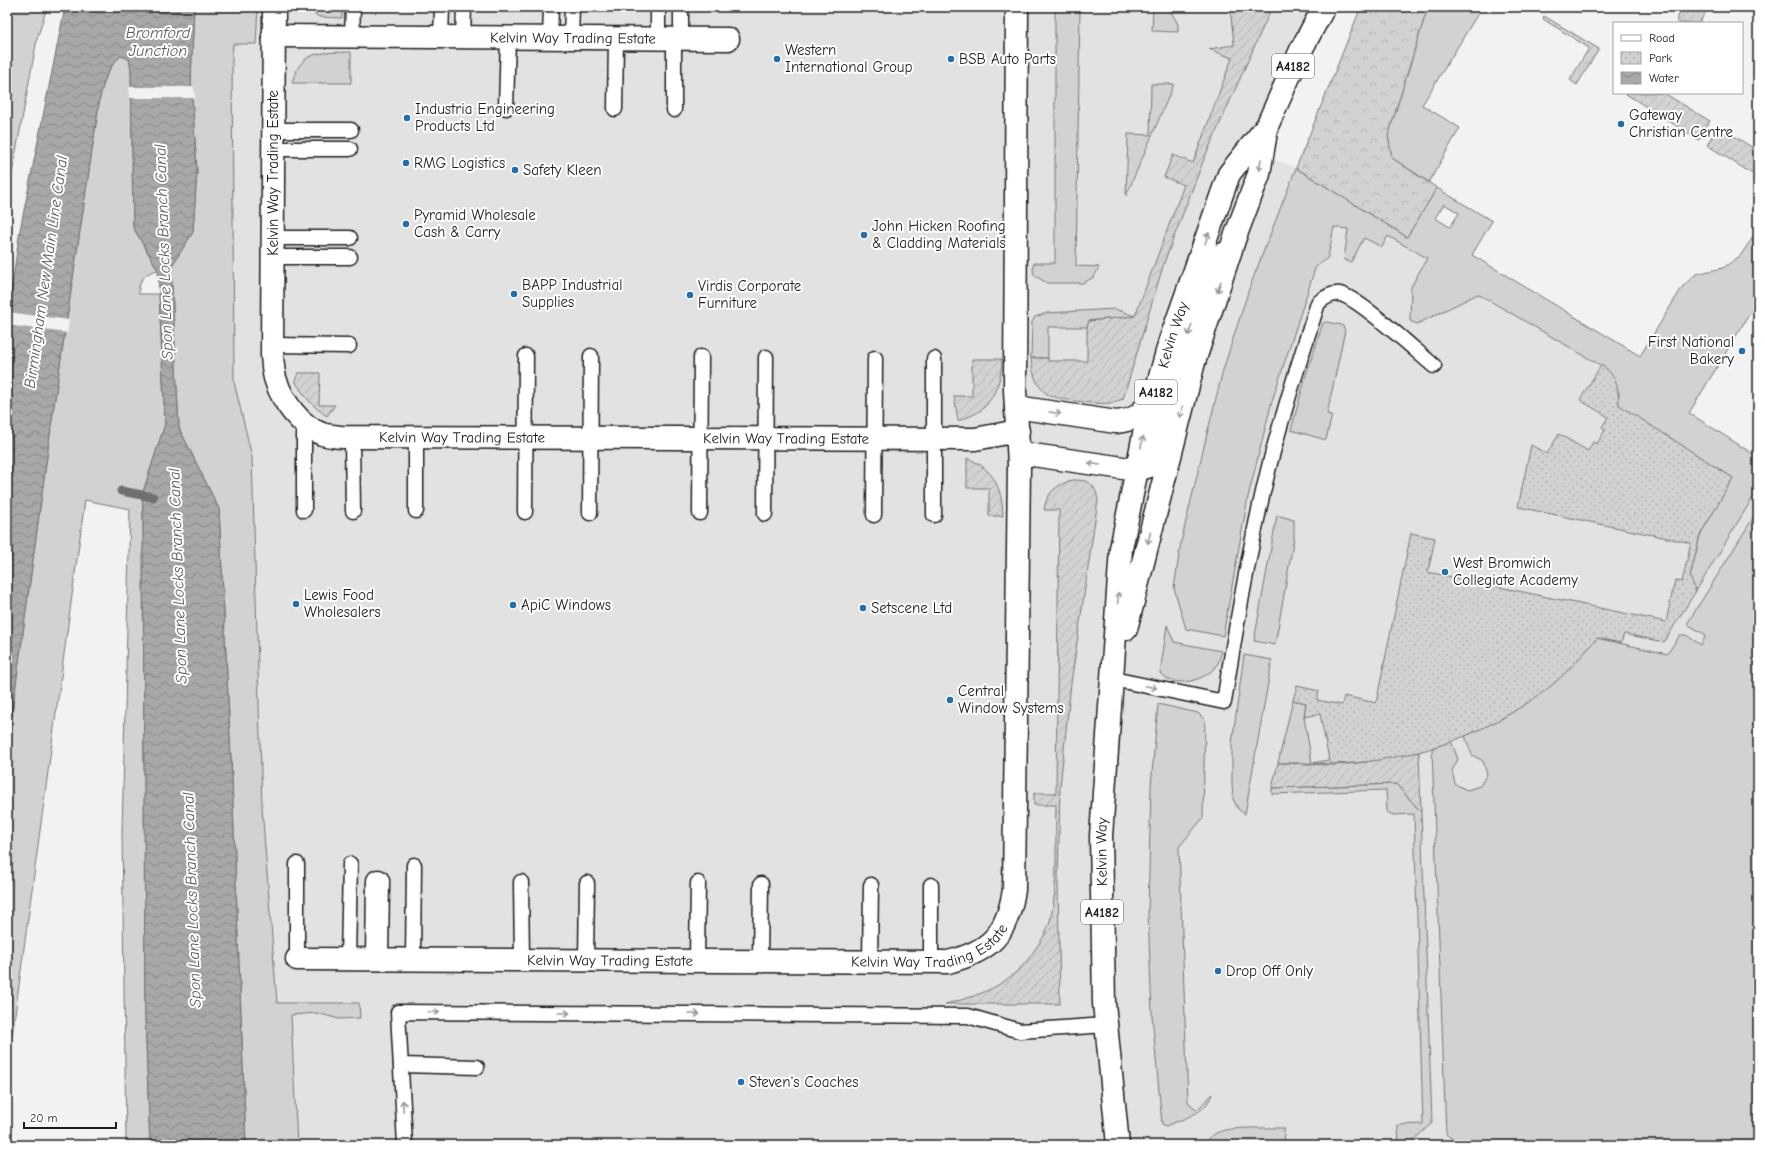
<svg xmlns="http://www.w3.org/2000/svg" width="1765" height="1152" font-family="'Comic Neue',sans-serif">
  <style>
    .built { fill: #e2e2e2 }
    .grass { fill: #d2d2d2; stroke: #777; fill-rule: evenodd }
    .forest { fill: url(#forest-crowns); stroke: #777 }
    .park { fill: url(#park-dots); stroke: #777 }
    .garden { fill: url(#garden-furrows); stroke: #777 }
    .water { fill: url(#water-waves); stroke: #707070 }
    .pier { fill: #f2f2f2 }
    .lines { fill: none; stroke-linecap: round; stroke-linejoin: round }
    .stream { stroke: #707070; stroke-width: 9 }
    .lane-casing { stroke: #1c1c1c; stroke-width: 17 }
    .street-casing { stroke: #1c1c1c; stroke-width: 25 }
    .primary-casing { stroke: #1c1c1c; stroke-width: 25 }
    .lane { stroke: #fff; stroke-width: 14 }
    .street { stroke: #fff; stroke-width: 22 }
    .primary { stroke: #fff; stroke-width: 22 }
    .oneway { stroke: #999 }
    .poi-dot { fill: #1f6fb2; stroke: #fff; stroke-width: 1.5 }
    .labels { text-anchor: middle; stroke-width: 4; stroke-linejoin: round; paint-order: stroke }
    .shield { fill: #fff; stroke: #606060; stroke-width: 1 }
    .shield-label { font-size: 14px; font-weight: bold; fill: #1c1c1c }
    .street-label { font-size: 15px; fill: #1c1c1c; stroke: #fff }
    .poi-label { font-size: 15px; fill: #1c1c1c; stroke: #fff; text-anchor: start }
    .water-label { font-size: 16px; font-style: italic; fill: #5b5b5b; stroke: #fff }
  </style>
  <defs>
    <pattern id="forest-crowns" width="20" height="18" patternUnits="userSpaceOnUse"><rect width="20" height="18" fill="#d2d2d2"/><path d="M2 6a3 3 0 1 1 6 0M12 15a3 3 0 1 1 6 0" fill="none" stroke="#b4b4b4"/></pattern>
    <pattern id="park-dots" width="8" height="8" patternUnits="userSpaceOnUse"><rect width="8" height="8" fill="#d2d2d2"/><path d="M2 2h.1M6 6h.1" fill="none" stroke="#b4b4b4" stroke-width="1.8" stroke-linecap="round"/></pattern>
    <pattern id="garden-furrows" width="10" height="10" patternUnits="userSpaceOnUse"><rect width="10" height="10" fill="#d2d2d2"/><path d="M-1 1l2-2M0 10L10 0M9 11l2-2" fill="none" stroke="#b4b4b4"/></pattern>
    <pattern id="water-waves" width="16" height="10" patternUnits="userSpaceOnUse"><rect width="16" height="10" fill="#a8a8a8"/><path d="M0 5q4-4 8 0t8 0" fill="none" stroke="#888"/></pattern>
  </defs>
  <rect width="100%" height="100%" fill="#f2f2f2"/>
  <filter id="ink" filterUnits="userSpaceOnUse"><feTurbulence type="fractalNoise" baseFrequency=".025" numOctaves="2"/><feDisplacementMap in="SourceGraphic" scale="8" xChannelSelector="R" yChannelSelector="G"/><feConvolveMatrix kernelMatrix="1 2 1 2 8 2 1 2 1" color-interpolation-filters="sRGB"/></filter>
  <g filter="url(#ink)">
    <path class="built" d="M152,7h1172l-68,145 40,16 462,289v688h-1556z"/>
    <g class="grass">
      <path d="M9,7h38l-10,32 -30,161v-187z"/>
      <path d="M194,7h64l-2,37h-23l-1,13 2,325 18,75 10,351 15,195h82l1,15 -21,1 -22,-6 -26,2 6,130h-51l-14,-365 -13,-271 -40,-81 -8,-161 22,-35 4,-61 -6,-91z"/>
      <path d="M305,7h37v11l-23,-1z"/>
      <path d="M1055,7h25l-4,259 23,1 -5,10 -11,6h-36l-12,-7 -2,-5 1,-8h21z"/>
      <path d="M1153,7h15l10,17v8l-26,-1z"/>
      <path d="M1430,7h52l-60,98 38,23 -31,54 -37,-24 -4,-22 37,-120z"/>
      <path d="M351,52v31h-59c8,-34 30,-30 59,-31z"/>
      <path d="M121,56l8,2 2,11 2,158 25,43c-12,2 -21,11 -19,24h20l6,130 -23,71 1,16 2,505 5,129h-24l-4,-314 8,-322 -45,-9 -78,573v-323l47,-345 46,-308c4,-17 8,-30 21,-41z"/>
      <path d="M1151,84h23l-48,112 2,-62 22,1z"/>
      <path d="M1296,168l111,69 30,-49 55,33 -20,34 168,101 43,-70 13,-12 27,-6 17,-12 18,-26v70l-69,113 69,44v32l-62,102 -6,-14 10,-42 33,-57 -115,-73 1,-12 -12,-24 -129,-75 -61,30 -7,-3 1,-34 16,-29 -39,-22 -6,11 -18,-9 -13,24 -7,-2 4,-31 -14,-2 -6,30c-4,6 -10,6 -13,12l-43,132 -24,96 -25,139 -37,-7 -12,-41 7,-46 25,-104 17,-68 26,-81zM1444,204l15,9 -9,14 -15,-9z"/>
      <path d="M1115,309l20,7 -46,5 -2,6h-39v31h-17l1,-36 3,-5 12,-4z"/>
      <path d="M1326,322l16,3 3,5 -18,84 5,1 -6,25 -35,-10 15,-55 17,-52z"/>
      <path d="M1758,510v631l-169,4h-129l-14,-11 -14,-386 19,-7 7,18 -6,12 3,13 12,6 13,-4 7,-12 -4,-13 -11,-6 -7,-19 36,-17 23,-14 61,-53 12,-14 70,16 13,-19h6l15,10 5,-10 -19,-11z"/>
      <path d="M1277,515l17,5v18l-19,107 -21,-4z"/>
      <path d="M1167,625l7,17 47,9c-1,4 -1,9 -3,12 -8,15 -35,24 -50,16 -3,-2 -5,-4 -8,-6z"/>
      <path d="M1244,655l28,5 -27,154 -7,-5 -5,-10 -1,-15v-41z"/>
      <path d="M1293,700l13,3 -2,14 8,46h-34z"/>
      <path d="M1158,704l40,9 7,7 -2,98 -24,29 9,255 9,8 15,-16c-6,20 -28,24 -46,32l-4,-2 -10,-109 -4,-101 3,-128z"/>
      <path d="M1396,784l25,28 11,311 -24,22h-9l-1,-20 25,-1 -9,-310 -21,1 -6,-3 -1,-22 -114,4v-6z"/>
      <path d="M1250,1128h34l1,17h-84c17,-17 26,-16 49,-17z"/>
    </g>
    <path class="forest" d="M1361,7h69l-5,9 -37,120 4,22 45,30 -30,49 -111,-69z"/>
    <path class="park" d="M1601,365c16,10 17,22 18,40l114,73 -33,57 -10,42 6,14 -32,51 -40,-8 -3,9 -24,-5c-15,18 -33,38 -51,52 -66,49 -152,79 -234,73l17,-3 -9,-46 -16,3 2,-14 -13,-3 4,-14 22,5 -2,9 25,5 2,-9 32,7 35,-170 24,5 -7,34 238,50 9,-42 7,2 9,-39 -173,-36 13,-62 16,9 12,-20 29,17 5,-9 4,2 8,-14 -3,-3 6,-10 -28,-17z"/>
    <g class="garden">
      <path d="M1228,7h44l-68,152 -40,104 -41,136c-4,1 -8,3 -12,4 -12,2 -54,-3 -64,-9 -12,-9 -15,-23 -16,-36h17v3h39v-34l2,-6 46,-5 49,-131 -20,-8 9,-22 20,8 39,-105 -23,-9 25,-4 -3,-29z"/>
      <path d="M1682,7h27l-10,16h-22l1,-6z"/>
      <path d="M1544,16l55,33 -22,36 -7,-5 19,-32 -46,-29z"/>
      <path d="M1627,93h37l46,28 -11,19 -73,-46z"/>
      <path d="M1718,126l40,25v18l-4,6 -47,-30z"/>
      <path d="M972,359h30c0,18 -7,40 -21,51 -6,5 -16,8 -23,11l-4,-25h18z"/>
      <path d="M298,373h22l-1,32h16l-8,11c-15,-10 -23,-20 -32,-35z"/>
      <path d="M967,458c27,11 35,30 36,58h-14v-28h-22z"/>
      <path d="M1073,480c16,0 22,3 25,20l-27,183 -11,104 -2,94 2,123h-115c39,-9 69,-21 91,-56 6,-8 11,-17 14,-27 9,-34 5,-80 6,-116h-22v-12h22l3,-283h-15c2,-17 13,-26 29,-30z"/>
      <path d="M1419,752l2,60 -25,-28 -124,4 6,-25c18,0 37,2 55,2 29,-1 57,-7 86,-13z"/>
    </g>
    <path class="water" d="M65,7h129l-3,73 6,91 -4,61 -22,35 8,161 40,81 13,271 14,365h-96l-5,-129 -2,-505 -1,-16 23,-71 -7,-154 -25,-43 -2,-158 -2,-10 -8,-3c-13,11 -17,24 -21,41l-46,308 -47,345v-430l13,-90z"/>
    <g class="pier">
      <path d="M129,87h65l1,11h-65z"/>
      <path d="M7,312l62,8 -2,13 -60,-8z"/>
    </g>
    <g class="lines">
      <g class="stream">
        <path d="M121,491l32,6"/>
        <path d="M7,1003v-2"/>
      </g>
      <g class="lane-casing">
        <g id="lane">
          <path d="M658,7v32"/>
          <path d="M352,36l1,-29"/>
          <path d="M441,37l1,-30"/>
          <path d="M463,37l1,-30"/>
          <path d="M550,38l1,-31"/>
          <path d="M571,38l1,-31"/>
          <path d="M681,39v-32"/>
          <path d="M506,108l2,-70"/>
          <path d="M615,109l1,-70"/>
          <path d="M674,110v-71"/>
          <path d="M273,130h78"/>
          <path d="M273,149h77"/>
          <path d="M272,238h78"/>
          <path d="M273,257h77"/>
          <path d="M272,345l77,1"/>
          <path d="M934,359v156"/>
          <path d="M304,422v88"/>
          <path d="M352,437l1,74"/>
          <path d="M416,511v-74"/>
          <path d="M525,512l1,-156"/>
          <path d="M590,513l1,-157"/>
          <path d="M700,513l1,-156"/>
          <path d="M765,514l1,-157"/>
          <path d="M874,515l1,-157"/>
          <path d="M1113,679l111,23c12,-76 25,-152 43,-227 14,-58 33,-115 51,-172 6,-5 14,-10 22,-9 19,4 76,57 94,72"/>
          <path d="M297,864v95"/>
          <path d="M521,882l1,78"/>
          <path d="M348,959l2,-95"/>
          <path d="M413,960l1,-95"/>
          <path d="M586,960l1,-77"/>
          <path d="M697,961l1,-78"/>
          <path d="M760,962l1,-78"/>
          <path d="M870,962l1,-77"/>
          <path d="M931,962v-77"/>
          <path d="M401,1065l76,2"/>
          <path d="M405,1145l-7,-133 570,4 52,15 86,-6"/>
        </g>
      </g>
      <g class="street-casing">
        <g id="street">
          <path id="s1" d="M274,7l-2,349c1,8 1,17 4,25 7,21 24,45 46,53 6,2 13,2 19,3l634,2 43,-8"/>
          <path id="s2" d="M273,36l455,3"/>
          <path d="M1016,407l100,15c23,-2 26,-10 39,-27"/>
          <path d="M1019,453l118,17 16,-5 12,-53 46,-154 19,-6"/>
          <path id="s3" d="M297,959l651,3c43,-11 59,-28 66,-72l5,-425 -4,-75 2,-383"/>
          <path d="M377,959l1,-78"/>
        </g>
      </g>
      <g class="primary-casing">
        <g id="primary">
          <path d="M1126,629l68,-267 41,-125 24,-63 8,-48 34,-76 23,-43"/>
          <path id="s4" d="M1118,1145l-14,-142 -3,-167 20,-287 23,-115 26,-93 59,-167 38,-48"/>
        </g>
      </g>
      <use href="#lane" class="lane"/>
      <use href="#street" class="street"/>
      <use href="#primary" class="primary"/>
    </g>
    <defs><path id="oneway-shaft" d="M-6 0H5M1.5-3L5.5 0L1.5 3" fill="none" stroke-width="1.6" stroke-linecap="round" stroke-linejoin="round"/></defs>
    <g class="oneway">
      <use href="#oneway-shaft" transform="translate(1260 165) rotate(100)"/>
      <use href="#oneway-shaft" transform="translate(1207 238) rotate(-71)"/>
      <use href="#oneway-shaft" transform="translate(1219 287) rotate(108)"/>
      <use href="#oneway-shaft" transform="translate(1190 330) rotate(107)"/>
      <use href="#oneway-shaft" transform="translate(1181 412) rotate(104)"/>
      <use href="#oneway-shaft" transform="translate(1055 413) rotate(9)"/>
      <use href="#oneway-shaft" transform="translate(1142 442) rotate(-78)"/>
      <use href="#oneway-shaft" transform="translate(1094 464) rotate(-172)"/>
      <use href="#oneway-shaft" transform="translate(1149 538) rotate(104)"/>
      <use href="#oneway-shaft" transform="translate(1118 598) rotate(-87)"/>
      <use href="#oneway-shaft" transform="translate(1151 687) rotate(12)"/>
      <use href="#oneway-shaft" transform="translate(434 1012)"/>
      <use href="#oneway-shaft" transform="translate(564 1013)"/>
      <use href="#oneway-shaft" transform="translate(694 1014)"/>
      <use href="#oneway-shaft" transform="translate(403 1106) rotate(-93)"/>
    </g>
  </g>
  <g class="poi-dot">
    <circle cx="777" cy="59" r="4"/>
    <circle cx="951" cy="59" r="4"/>
    <circle cx="407" cy="118" r="4"/>
    <circle cx="1621" cy="124" r="4"/>
    <circle cx="406" cy="163" r="4"/>
    <circle cx="515" cy="170" r="4"/>
    <circle cx="406" cy="224" r="4"/>
    <circle cx="864" cy="235" r="4"/>
    <circle cx="514" cy="294" r="4"/>
    <circle cx="690" cy="295" r="4"/>
    <circle cx="1742" cy="351" r="4"/>
    <circle cx="1445" cy="572" r="4"/>
    <circle cx="296" cy="604" r="4"/>
    <circle cx="513" cy="605" r="4"/>
    <circle cx="863" cy="608" r="4"/>
    <circle cx="950" cy="700" r="4"/>
    <circle cx="1218" cy="971" r="4"/>
    <circle cx="741" cy="1082" r="4"/>
  </g>
  <g class="labels">
    <g class="shield">
      <rect x="1272" y="54" width="42" height="24" rx="3"/>
      <rect x="1135" y="380" width="42" height="24" rx="3"/>
      <rect x="1081" y="900" width="42" height="24" rx="3"/>
    </g>
    <g class="shield-label">
      <text x="1293" y="71">A4182</text>
      <text x="1156" y="397">A4182</text>
      <text x="1102" y="917">A4182</text>
    </g>
    <g class="street-label">
      <text dy="5" stroke="none"><textPath href="#s2" startOffset="300">Kelvin Way Trading Estate</textPath></text>
      <text transform="translate(273 173) rotate(-90)" y="5">Kelvin Way Trading Estate</text>
      <text dy="5" stroke="none"><textPath href="#s4" startOffset="818">Kelvin Way</textPath></text>
      <text dy="5" stroke="none"><textPath href="#s1" startOffset="587">Kelvin Way Trading Estate</textPath></text>
      <text dy="5" stroke="none"><textPath href="#s1" startOffset="911">Kelvin Way Trading Estate</textPath></text>
      <text dy="5" stroke="none"><textPath href="#s4" startOffset="294">Kelvin Way</textPath></text>
      <text dy="5" stroke="none"><textPath href="#s3" startOffset="637">Kelvin Way Trading Estate</textPath></text>
      <text dy="5" stroke="none"><textPath href="#s3" startOffset="313">Kelvin Way Trading Estate</textPath></text>
    </g>
    <g class="poi-label">
      <text x="785" y="55">Western<tspan x="785" dy="17">International Group</tspan></text>
      <text x="959" y="64">BSB Auto Parts</text>
      <text x="415" y="114">Industria Engineering<tspan x="415" dy="17">Products Ltd</tspan></text>
      <text x="1629" y="120">Gateway<tspan x="1629" dy="17">Christian Centre</tspan></text>
      <text x="414" y="168">RMG Logistics</text>
      <text x="523" y="175">Safety Kleen</text>
      <text x="414" y="220">Pyramid Wholesale<tspan x="414" dy="17">Cash &amp; Carry</tspan></text>
      <text x="872" y="231">John Hicken Roofing<tspan x="872" dy="17">&amp; Cladding Materials</tspan></text>
      <text x="522" y="290">BAPP Industrial<tspan x="522" dy="17">Supplies</tspan></text>
      <text x="698" y="291">Virdis Corporate<tspan x="698" dy="17">Furniture</tspan></text>
      <text x="1734" y="347" text-anchor="end">First National<tspan x="1734" dy="17">Bakery</tspan></text>
      <text x="1453" y="568">West Bromwich<tspan x="1453" dy="17">Collegiate Academy</tspan></text>
      <text x="304" y="600">Lewis Food<tspan x="304" dy="17">Wholesalers</tspan></text>
      <text x="521" y="610">ApiC Windows</text>
      <text x="871" y="613">Setscene Ltd</text>
      <text x="958" y="696">Central<tspan x="958" dy="17">Window Systems</tspan></text>
      <text x="1226" y="976">Drop Off Only</text>
      <text x="749" y="1087">Steven's Coaches</text>
    </g>
    <g class="water-label">
      <text x="158" y="38">Bromford<tspan x="158" dy="18">Junction</tspan></text>
      <text transform="translate(163 252) rotate(-92)" y="6">Spon Lane Locks Branch Canal</text>
      <text transform="translate(45 272) rotate(-82)" y="6">Birmingham New Main Line Canal</text>
      <text transform="translate(177 576) rotate(-92)" y="6">Spon Lane Locks Branch Canal</text>
      <text transform="translate(191 900) rotate(-92)" y="6">Spon Lane Locks Branch Canal</text>
    </g>
  </g>
  <rect width="1765" height="1152" fill="none" stroke="#fff" stroke-width="24"/>
  <rect x="12" y="12" width="1741" height="1128" fill="none" stroke="#1c1c1c" stroke-width="1.5" filter="url(#ink)"/>
  <rect x="1613" y="22" width="130" height="72" fill="#ffffff" stroke="#a4a4a4"/>
  <rect x="1621" y="35" width="20" height="6" fill="#ffffff" stroke="#a4a4a4"/>
  <text x="1649" y="42" font-size="12" fill="#1c1c1c">Road</text>
  <rect x="1621" y="52" width="20" height="12" fill="url(#park-dots)" stroke="#a4a4a4"/>
  <text x="1649" y="62" font-size="12" fill="#1c1c1c">Park</text>
  <rect x="1621" y="72" width="20" height="12" fill="url(#water-waves)" stroke="#a4a4a4"/>
  <text x="1649" y="82" font-size="12" fill="#1c1c1c">Water</text>
  <path d="M24 1122v6h92v-6" fill="none" stroke="#1c1c1c" stroke-width="2"/>
  <text x="30" y="1122" font-size="12" fill="#1c1c1c" stroke="#ffffff" stroke-width="3" paint-order="stroke">20 m</text>
</svg>
